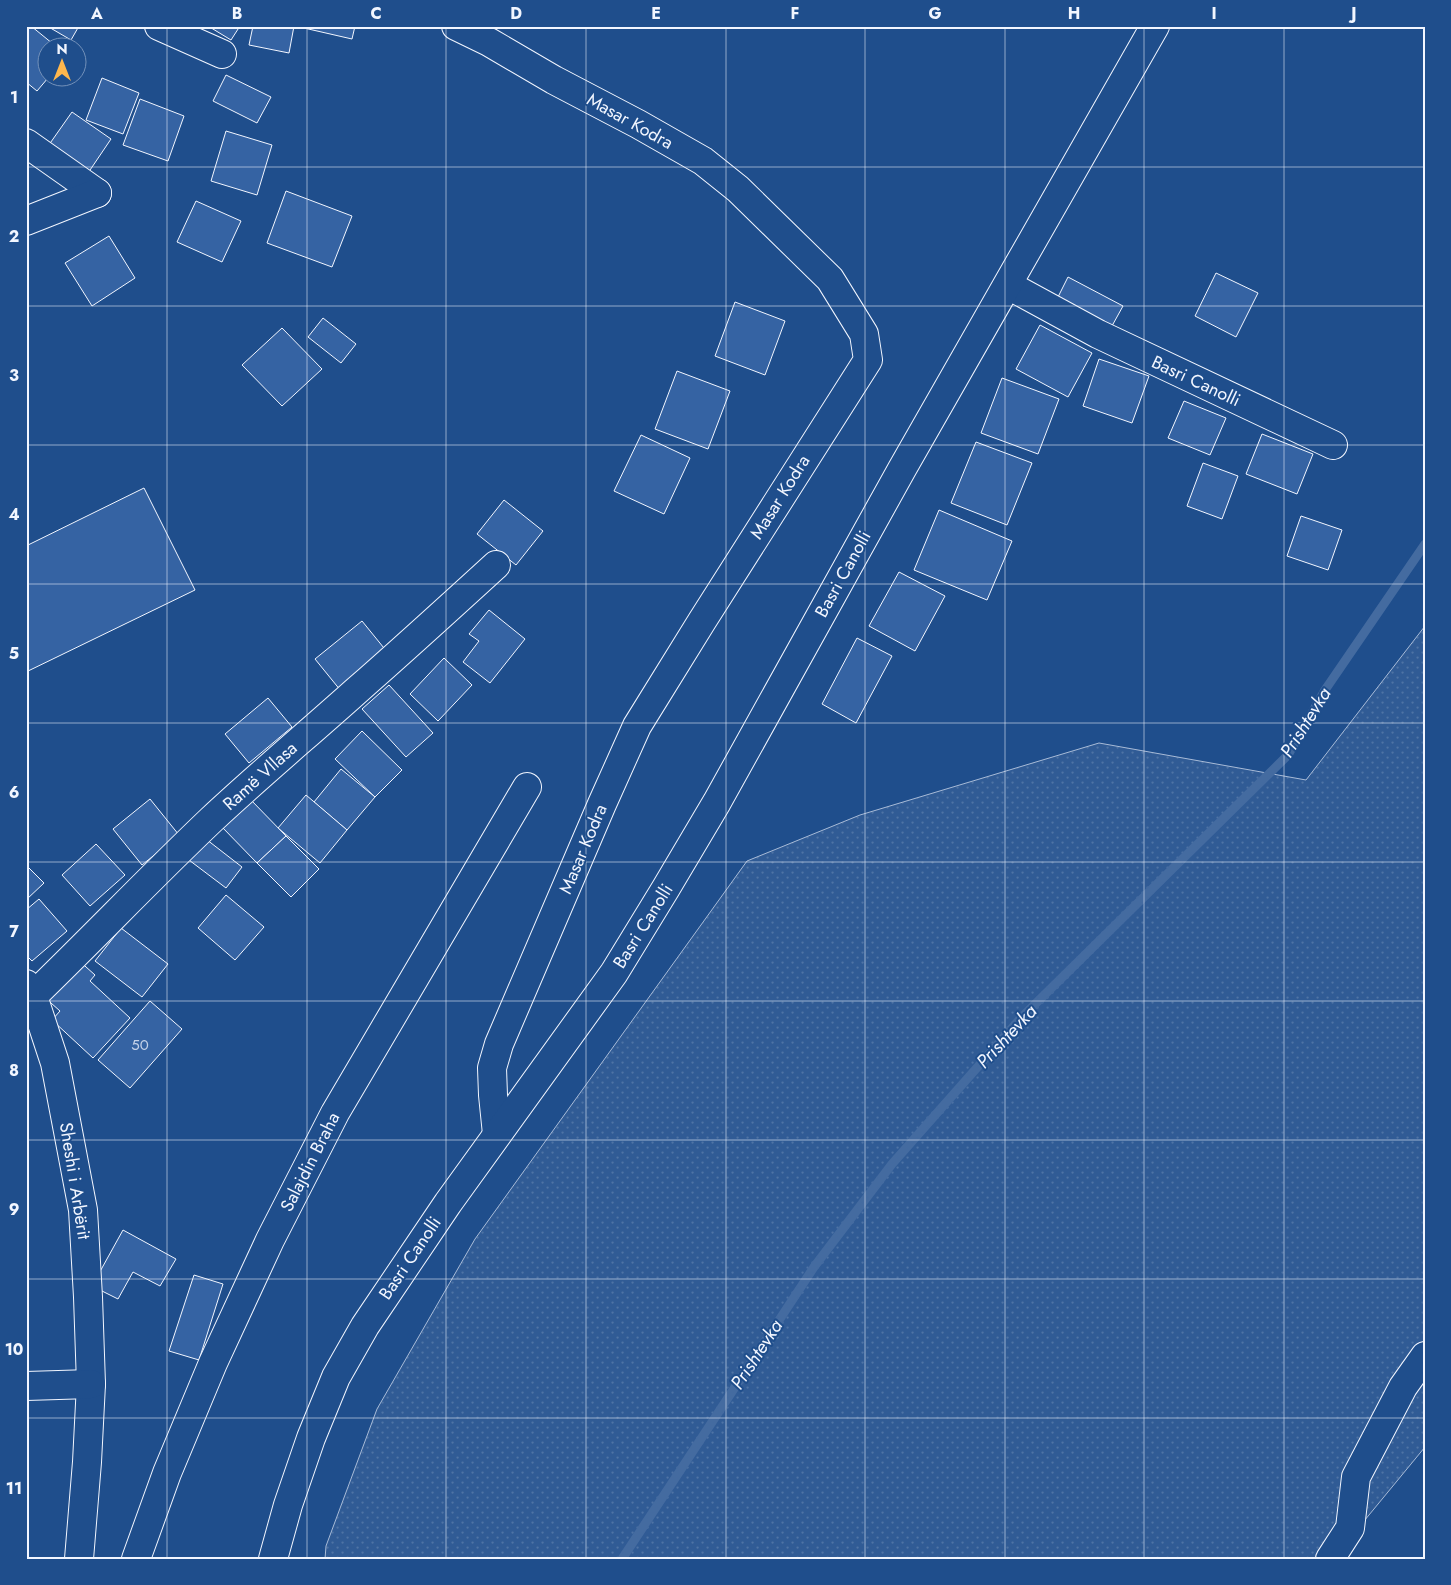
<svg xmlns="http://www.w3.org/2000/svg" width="1451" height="1585" font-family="Jost,sans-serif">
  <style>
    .grass { fill: url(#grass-dots); stroke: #a8bbd7 }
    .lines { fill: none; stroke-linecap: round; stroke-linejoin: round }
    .stream { stroke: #446ba0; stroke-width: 9 }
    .building { fill: #3563a3; stroke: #f2f6ff }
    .minor-casing { stroke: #f2f6ff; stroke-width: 30 }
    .major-casing { stroke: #f2f6ff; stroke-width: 30 }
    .minor { stroke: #1f4e8c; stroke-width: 28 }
    .major { stroke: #1f4e8c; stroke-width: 28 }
    .grid { fill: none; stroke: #f2f6ff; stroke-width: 1; stroke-opacity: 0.55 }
    .labels { text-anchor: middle; stroke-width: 4; stroke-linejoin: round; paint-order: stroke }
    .number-label { font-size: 15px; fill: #c3d1e8 }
    .street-label { font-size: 18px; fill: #f2f6ff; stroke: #1f4e8c }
    .water-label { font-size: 19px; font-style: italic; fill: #f2f6ff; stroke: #1f4e8c }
    .neatline { fill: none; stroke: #f2f6ff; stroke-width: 2 }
    .grid-label { font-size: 16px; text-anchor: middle; font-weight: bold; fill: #f2f6ff }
  </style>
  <defs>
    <pattern id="grass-dots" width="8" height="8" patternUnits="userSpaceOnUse" patternTransform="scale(1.25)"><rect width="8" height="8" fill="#305b95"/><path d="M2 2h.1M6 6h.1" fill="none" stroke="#4e73a5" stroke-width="1.8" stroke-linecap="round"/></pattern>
  </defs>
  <rect width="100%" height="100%" fill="#1f4e8c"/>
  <path class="grass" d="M1425,626v821l-84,102 -3,10h-1013l1,-13 51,-137 98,-170 272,-378 113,-46 239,-72 207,37z"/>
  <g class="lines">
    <path class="stream" d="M622,1559l192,-292 78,-103 128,-145 268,-264 37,-65 100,-146"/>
  </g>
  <g class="building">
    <path d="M26,26h5l27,22h-10v30l-11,13 -11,-9z"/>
    <path d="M47,26h32l-8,14z"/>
    <path d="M208,26h32l-9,14z"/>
    <path d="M253,26h41l-5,27 -40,-8z"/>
    <path d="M304,26h51l-3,13 -48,-11z"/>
    <path d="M226,75l45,22 -14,26 -44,-22z"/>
    <path d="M102,78l37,15 -16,41 -37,-14z"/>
    <path d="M140,99l44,17 -16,45 -45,-16z"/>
    <path d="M72,112l39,27 -25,37 -40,-27z"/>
    <path d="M226,131l46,14 -15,50 -46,-14z"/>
    <path d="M286,191l66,25 -20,51 -65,-24z"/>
    <path d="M196,201l45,20 -19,41 -45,-20z"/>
    <path d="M109,236l26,42 -43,28 -27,-43z"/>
    <path d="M1216,273l42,20 -22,44 -41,-21z"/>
    <path d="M1068,277l55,29 -16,29 -54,-28z"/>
    <path d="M735,302l50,19 -20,54 -50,-19z"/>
    <path d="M323,318l33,26 -15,19 -33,-26z"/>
    <path d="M1040,325l52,28 -24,44 -52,-28z"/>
    <path d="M282,328l40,41 -40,37 -40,-41z"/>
    <path d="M1099,359l50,17 -17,47 -49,-17z"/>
    <path d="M677,371l53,20 -22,58 -53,-20z"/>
    <path d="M1002,378l57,21 -21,55 -57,-21z"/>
    <path d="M1184,401l42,17 -16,37 -42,-17z"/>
    <path d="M1262,434l51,20 -16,40 -51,-20z"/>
    <path d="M641,435l49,23 -26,56 -50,-23z"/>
    <path d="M976,442l56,21 -25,62 -56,-22z"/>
    <path d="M1203,463l35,13 -16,43 -35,-13z"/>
    <path d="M144,488l51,102 -169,82v-126z"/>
    <path d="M504,500l39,31 -27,34 -39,-31z"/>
    <path d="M939,510l73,31 -25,59 -73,-30z"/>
    <path d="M1301,516l41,14 -14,40 -41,-14z"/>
    <path d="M899,572l46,24 -30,55 -46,-25z"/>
    <path d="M489,610l36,29 -35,44 -27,-21 16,-21 -10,-7z"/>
    <path d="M362,621l26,32 -47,38 -26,-32z"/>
    <path d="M857,638l35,18 -36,67 -34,-19z"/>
    <path d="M444,658l28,27 -34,36 -28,-27z"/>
    <path d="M389,685l44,48 -27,24 -44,-48z"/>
    <path d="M268,698l24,29 -43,36 -24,-29z"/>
    <path d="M362,731l40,39 -27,27 -40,-38z"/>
    <path d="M341,769l34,28 -28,33 -33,-28z"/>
    <path d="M306,795l41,35 -27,33 -42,-35z"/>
    <path d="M249,798l37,38 -29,27 -36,-37z"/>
    <path d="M150,799l29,36 -37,30 -29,-36z"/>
    <path d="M202,836l40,31 -16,21 -41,-31z"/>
    <path d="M286,836l33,33 -28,28 -34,-34z"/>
    <path d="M96,844l29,31 -35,31 -28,-31z"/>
    <path d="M26,865l18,18 -18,17z"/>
    <path d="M226,895l38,32 -29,33 -37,-32z"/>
    <path d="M39,899l28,32 -35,30 -6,-6v-45z"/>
    <path d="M121,928l47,36 -26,33 -47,-36z"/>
    <path d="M76,958l19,17 -5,6 40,37 -37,40 -41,-38 8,-9 -18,-16z"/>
    <path d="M150,1001l32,28 -52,59 -32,-28z"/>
    <path d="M123,1230l53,29 -16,27 -27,-14 -15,27 -26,-13z"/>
    <path d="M194,1275l29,9 -24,76 -30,-9z"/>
  </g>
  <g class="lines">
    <g class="minor-casing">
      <g id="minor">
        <path d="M159,26l63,28"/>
        <path d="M456,26l33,16 65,38 84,44 65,37 35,28 92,90 34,55 4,26 -166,261 -65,105 -35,78 -103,240 -7,24 1,27 4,39"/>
        <path d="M26,143l71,50"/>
        <path d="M26,221l71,-28"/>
        <path d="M1008,285l90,49 235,111"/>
        <path d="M26,984l7,12 22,67 28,147 5,87 3,87 -4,78 -8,97"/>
        <path d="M33,996c60,-58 117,-118 178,-176 47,-44 96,-85 144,-128 48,-42 94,-84 141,-127"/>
        <path d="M26,1386l65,-2"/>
        <path d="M136,1559l31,-86 46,-110 57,-123 65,-127 192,-326"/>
        <path d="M1330,1559l20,-31 6,-51 47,-90 22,-31"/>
      </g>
    </g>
    <g class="major-casing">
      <path id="major" d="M273,1559l15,-54 23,-67 25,-61 29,-51 83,-123 166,-230 52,-85 51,-86 185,-333 253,-443"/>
    </g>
    <use href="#minor" class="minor"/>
    <use href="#major" class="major"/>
  </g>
  <path class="grid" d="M167,26v1533M307,26v1533M446,26v1533M586,26v1533M726,26v1533M865,26v1533M1005,26v1533M1144,26v1533M1284,26v1533M26,167h1399M26,306h1399M26,445h1399M26,584h1399M26,723h1399M26,862h1399M26,1001h1399M26,1140h1399M26,1279h1399M26,1418h1399"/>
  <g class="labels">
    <g class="number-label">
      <text x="140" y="1050">50</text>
    </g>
    <g class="street-label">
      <text transform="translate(630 121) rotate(29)" y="6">Masar Kodra</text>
      <text transform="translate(1196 381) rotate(25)" y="6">Basri Canolli</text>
      <text transform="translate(780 497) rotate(-58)" y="6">Masar Kodra</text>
      <text transform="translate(843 574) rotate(-61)" y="6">Basri Canolli</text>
      <text transform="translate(260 776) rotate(-42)" y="6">Ramë Vllasa</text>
      <text transform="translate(583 849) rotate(-67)" y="6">Masar Kodra</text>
      <text transform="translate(643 926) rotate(-58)" y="6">Basri Canolli</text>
      <text transform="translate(310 1162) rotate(-63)" y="6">Salajdin Braha</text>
      <text transform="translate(75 1181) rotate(81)" y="6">Sheshi i Arbërit</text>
      <text transform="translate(410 1258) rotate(-56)" y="6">Basri Canolli</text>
    </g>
    <g class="water-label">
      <text transform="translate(1305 722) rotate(-58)" y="7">Prishtevka</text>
      <text transform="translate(1006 1036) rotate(-47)" y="7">Prishtevka</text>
      <text transform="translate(756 1354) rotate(-57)" y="7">Prishtevka</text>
    </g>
  </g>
  <rect width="1451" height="1585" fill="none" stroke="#1f4e8c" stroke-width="55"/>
  <g transform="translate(62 62)"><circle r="24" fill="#1f4e8c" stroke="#7391ba"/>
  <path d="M0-4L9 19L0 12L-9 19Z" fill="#ffb74d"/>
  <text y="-8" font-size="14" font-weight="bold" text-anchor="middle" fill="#f2f6ff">N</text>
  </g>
  <rect x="28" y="28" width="1396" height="1530" class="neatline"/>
  <g class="grid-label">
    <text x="97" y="19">A</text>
    <text x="237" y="19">B</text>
    <text x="376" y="19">C</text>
    <text x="516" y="19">D</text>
    <text x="656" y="19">E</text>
    <text x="795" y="19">F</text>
    <text x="935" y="19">G</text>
    <text x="1074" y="19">H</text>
    <text x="1214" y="19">I</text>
    <text x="1354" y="19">J</text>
    <text x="14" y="103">1</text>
    <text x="14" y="242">2</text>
    <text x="14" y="381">3</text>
    <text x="14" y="520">4</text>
    <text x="14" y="659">5</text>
    <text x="14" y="798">6</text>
    <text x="14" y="937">7</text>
    <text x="14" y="1076">8</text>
    <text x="14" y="1215">9</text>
    <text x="14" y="1355">10</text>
    <text x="14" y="1494">11</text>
  </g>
</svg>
